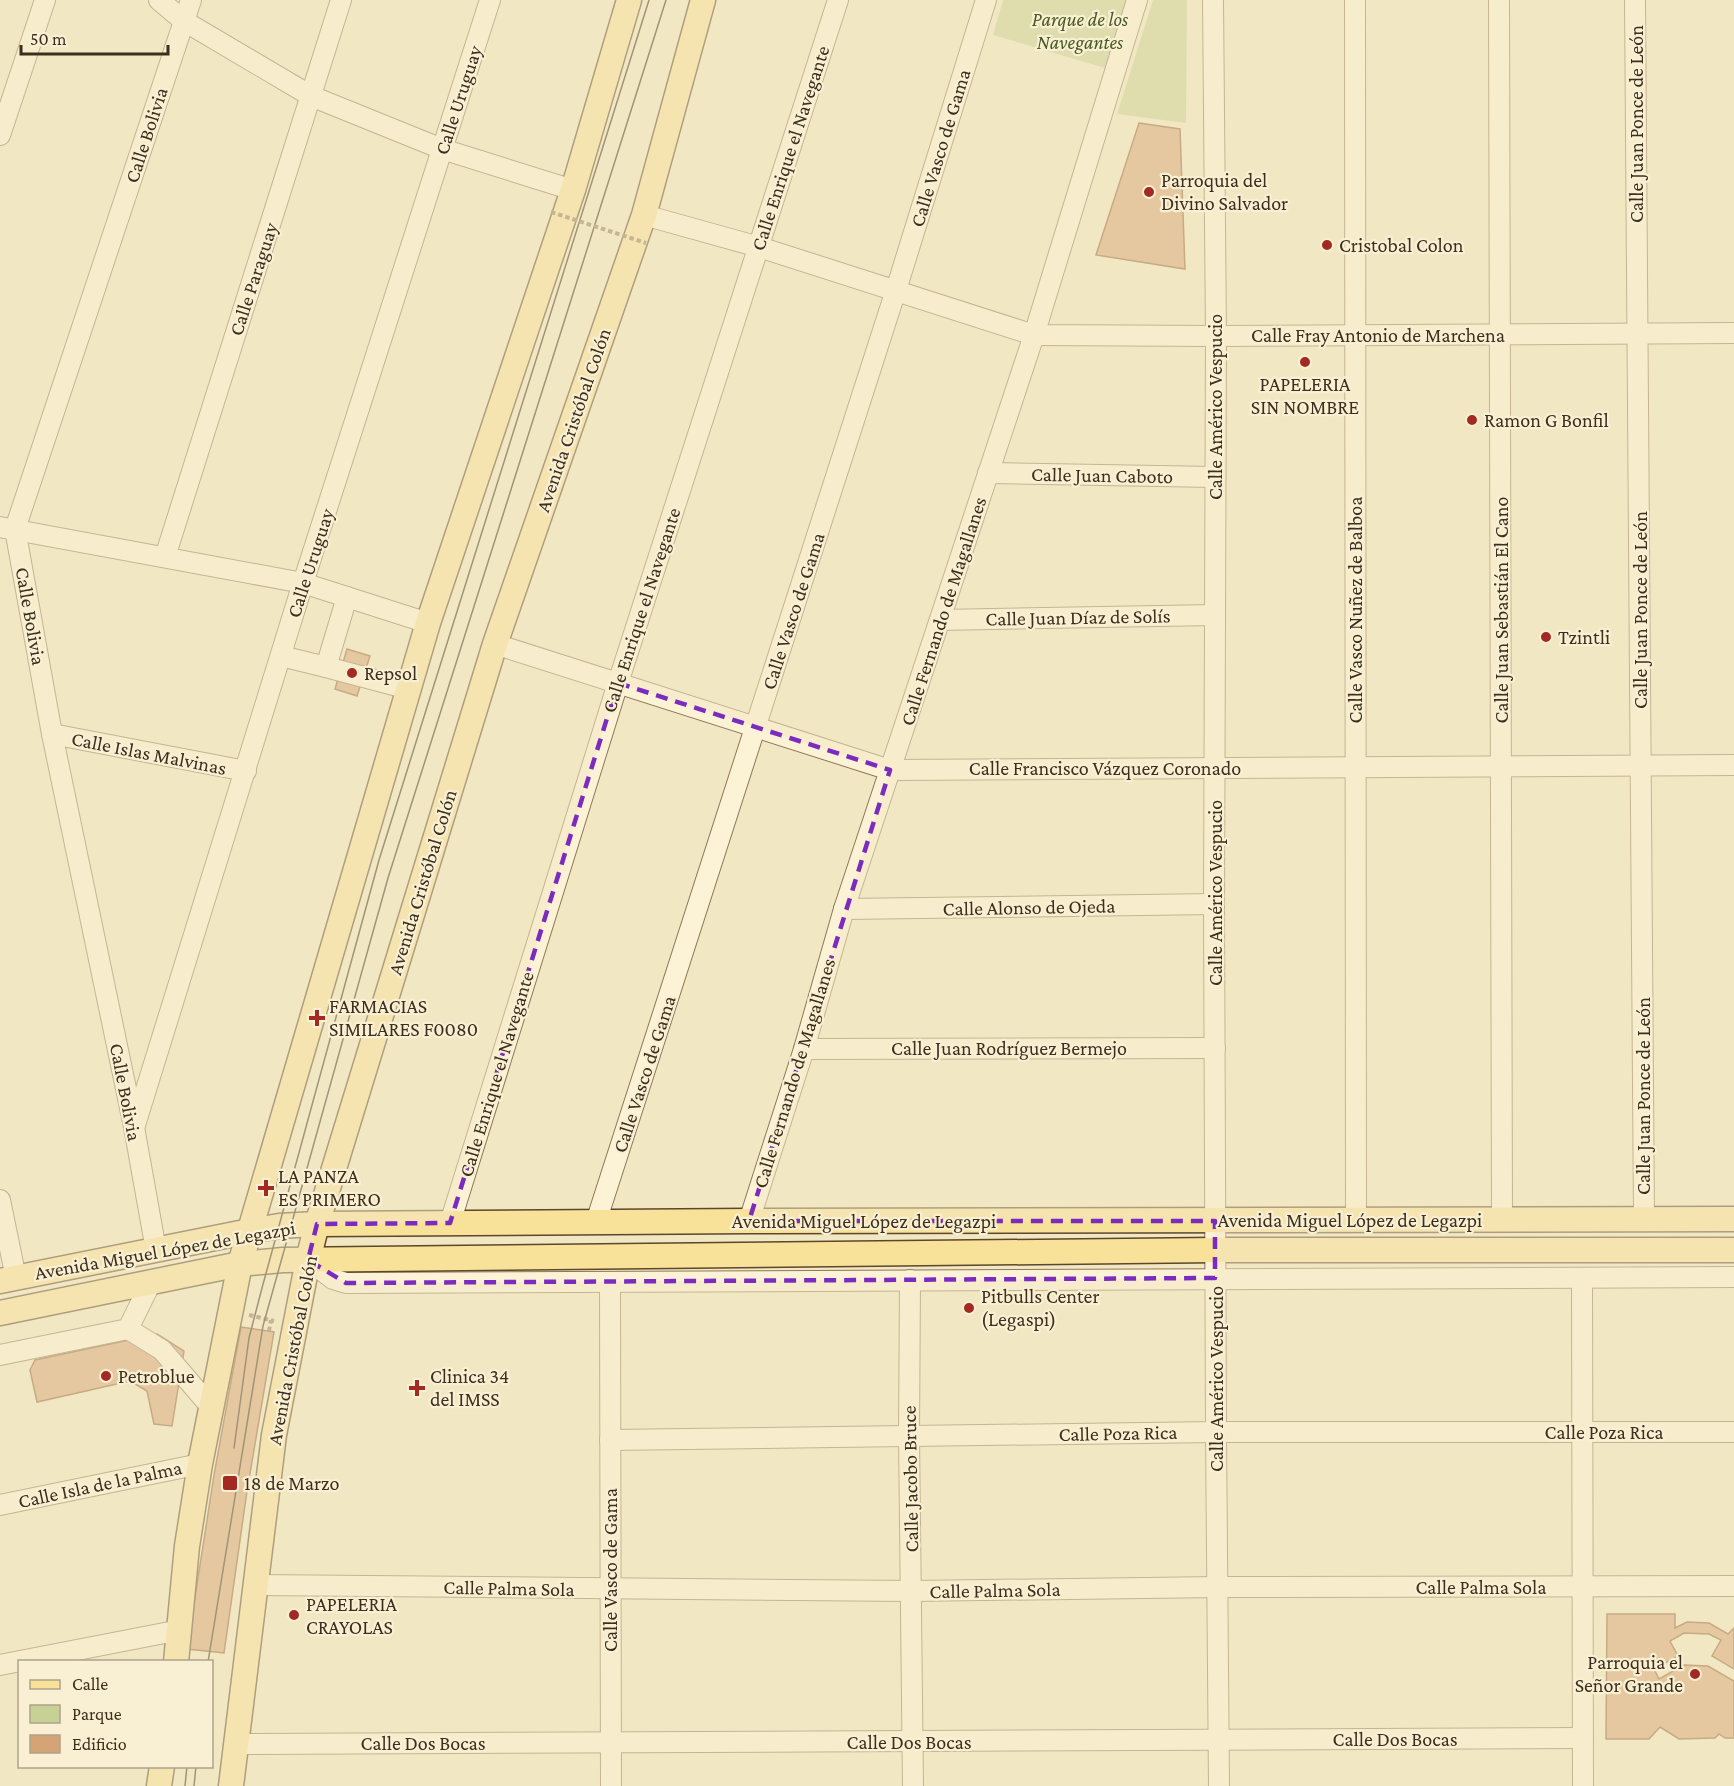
<svg xmlns="http://www.w3.org/2000/svg" width="1734" height="1786" font-family="'Crimson Pro',serif">
  <style>
    .green { fill: #c7d196 }
    .building { fill: #d4a376; stroke: #90623b; stroke-width: 1.5 }
    .lines { fill: none; stroke-linecap: round; stroke-linejoin: round }
    .minor-casing { stroke: #8e7858; stroke-width: 22 }
    .major-casing { stroke: #5c462c; stroke-width: 27 }
    .path { stroke: #8e7858; stroke-width: 4; stroke-dasharray: 4.5 3; stroke-linecap: butt }
    .minor { stroke: #fcf3d7; stroke-width: 20 }
    .major { stroke: #f8e198; stroke-width: 24 }
    .tram { stroke: #3d2f1d; stroke-width: 1.5 }
    .path-bridge { stroke: #8e7858; stroke-width: 4; stroke-dasharray: 4.5 3; stroke-linecap: butt }
    .marked { fill: none; stroke: #7b2cbf; stroke-width: 4.5; stroke-dasharray: 12 8; stroke-linejoin: round }
    .poi-dot { fill: #a32a22; stroke: #f9f0d4; stroke-width: 2 }
    .labels { text-anchor: middle; stroke-width: 4.5; stroke-linejoin: round; paint-order: stroke }
    .park-label { font-size: 20px; font-style: italic; fill: #495b22; stroke: #f9f0d4 }
    .street-label { font-size: 20px; fill: #3d2f1d; stroke: #f9f0d4 }
    .poi-label { font-size: 20px; fill: #3d2f1d; stroke: #f9f0d4; text-anchor: start }
  </style>
  <rect width="100%" height="100%" fill="#f2e7c3"/>
  <g class="green">
    <path d="M1003,0h123l-21,68 -112,-33z"/>
    <path d="M1153,0h34l-1,123 -69,-9z"/>
  </g>
  <g class="building">
    <path d="M1139,123l41,6 5,140 -89,-14z"/>
    <path d="M347,649l23,7 -13,40 -22,-7z"/>
    <path d="M241,1327l33,5 -27,159 -23,162 -37,-4 27,-174z"/>
    <path d="M157,1334l27,17 -12,75 -18,-2 -7,-33 -17,-10 -93,21 -7,-32 5,-10z"/>
    <path d="M1607,1614h68v14l12,-6 22,1 19,11 6,-6v41l-22,-13 9,-16 -12,-6 -25,-1 -14,8 8,15 -24,13 5,10 25,-14 24,1 26,15v57h-9l-6,-4 -4,4 -36,1 -19,-12 -11,12h-43z"/>
  </g>
  <g class="lines">
    <g class="minor-casing">
      <g id="minor">
        <path d="M159,0l25,21 127,75 131,53 131,41"/>
        <path d="M1213,0l3,336 -2,568 2,528 3,354"/>
        <path d="M1355,0l1,1220"/>
        <path d="M1499,0l3,1219"/>
        <path d="M1635,0l9,1219"/>
        <path d="M0,135l45,-135"/>
        <path d="M644,215l115,32 275,88 182,1 518,-3"/>
        <path d="M988,473l227,4"/>
        <path d="M0,527l303,56 125,40"/>
        <path d="M165,557l176,-557"/>
        <path d="M347,597l-21,70 83,22"/>
        <path d="M940,620l275,-5"/>
        <path d="M495,644l395,126 844,-5"/>
        <path d="M281,656l45,11"/>
        <path d="M52,734l194,37"/>
        <path d="M844,909l370,-5"/>
        <path d="M804,1049l411,-1"/>
        <path d="M135,1125l168,-542 187,-583"/>
        <path d="M0,1200l16,78"/>
        <path d="M749,1221l55,-172 40,-140 190,-574 103,-335"/>
        <path d="M596,1222l300,-932 90,-290"/>
        <path d="M450,1223l168,-540 220,-683"/>
        <path d="M156,1250l-22,-123 -82,-393 -37,-205 176,-529"/>
        <path d="M308,1260l25,19 13,4 1388,-6"/>
        <path d="M1582,1278l1,508"/>
        <path d="M910,1280l-1,156 4,350"/>
        <path d="M610,1282l1,504"/>
        <path d="M128,1329l34,21 49,57"/>
        <path d="M0,1355l128,-26 23,-47"/>
        <path d="M610,1440l606,-8h518"/>
        <path d="M0,1505l200,-41"/>
        <path d="M255,1585l657,6 306,-4 516,-1"/>
        <path d="M0,1665l180,-35"/>
        <path d="M235,1744l1348,-6"/>
      </g>
    </g>
    <g class="major-casing">
      <g id="major">
        <path d="M0,1281l250,-50 29,-5 38,-2 432,-3 985,-2"/>
        <path d="M0,1313l240,-49 43,-4 932,-10h519"/>
        <path d="M176,1662l11,-116 13,-82 40,-200 188,-641 145,-433 56,-190"/>
        <path d="M159,1786l3,-20"/>
        <path d="M231,1786l43,-351 34,-175 9,-36 178,-580 149,-429 59,-215"/>
      </g>
    </g>
    <g class="path">
      <path d="M249,1315l25,6"/>
      <path d="M269,1331l2,-11"/>
    </g>
    <use href="#minor" class="minor"/>
    <use href="#major" class="major"/>
    <g class="tram">
      <path d="M234,1448l15,-110 13,-50 117,-428 270,-860"/>
      <path d="M208,1662l55,-336 125,-448 278,-878"/>
      <path d="M185,1786l2,-20"/>
      <path d="M194,1786l2,-20"/>
    </g>
    <path class="path-bridge" d="M551,212l95,31"/>
  </g>
  <path d="M0 0H1734V1786H0ZM618,683l272,87 -141,451h466v57l-869,5 -38,-23 9,-36 133,-1z" fill="#f2e7c3" fill-opacity=".55" fill-rule="evenodd"/>
  <path class="marked" d="M618,683l272,87 -141,451h466v57l-869,5 -38,-23 9,-36 133,-1z"/>
  <g class="poi-dot">
    <circle cx="1149" cy="192" r="6"/>
    <circle cx="1327" cy="245" r="6"/>
    <circle cx="1305" cy="362" r="6"/>
    <circle cx="1472" cy="420" r="6"/>
    <circle cx="1546" cy="637" r="6"/>
    <circle cx="352" cy="673" r="6"/>
    <path d="M314 1009h6v6h6v6h-6v6h-6v-6h-6v-6h6z"/>
    <path d="M263 1179h6v6h6v6h-6v6h-6v-6h-6v-6h6z"/>
    <circle cx="969" cy="1308" r="6"/>
    <circle cx="106" cy="1376" r="6"/>
    <path d="M414 1379h6v6h6v6h-6v6h-6v-6h-6v-6h6z"/>
    <rect x="222" y="1475" width="16" height="16" rx="3"/>
    <circle cx="294" cy="1615" r="6"/>
    <circle cx="1695" cy="1674" r="6"/>
  </g>
  <g class="labels">
    <g class="park-label">
      <text x="1080" y="26">Parque de los<tspan x="1080" dy="23">Navegantes</tspan></text>
    </g>
    <g class="street-label">
      <text transform="translate(458 100) rotate(-72)" y="7">Calle Uruguay</text>
      <text transform="translate(1636 124) rotate(-90)" y="7">Calle Juan Ponce de León</text>
      <text transform="translate(146 135) rotate(-72)" y="7">Calle Bolivia</text>
      <text transform="translate(790 148) rotate(-72)" y="7">Calle Enrique el Navegante</text>
      <text transform="translate(940 148) rotate(-73)" y="7">Calle Vasco de Gama</text>
      <text transform="translate(253 279) rotate(-72)" y="7">Calle Paraguay</text>
      <text x="1378" y="342">Calle Fray Antonio de Marchena</text>
      <text transform="translate(1215 407) rotate(-90)" y="7">Calle Américo Vespucio</text>
      <text transform="translate(573 420) rotate(-71)" y="7">Avenida Cristóbal Colón</text>
      <text transform="translate(1102 475) rotate(1)" y="7">Calle Juan Caboto</text>
      <text transform="translate(310 563) rotate(-72)" y="7">Calle Uruguay</text>
      <text transform="translate(641 610) rotate(-72)" y="7">Calle Enrique el Navegante</text>
      <text transform="translate(1355 610) rotate(-90)" y="7">Calle Vasco Nuñez de Balboa</text>
      <text transform="translate(1501 610) rotate(-90)" y="7">Calle Juan Sebastián El Cano</text>
      <text transform="translate(1640 610) rotate(-90)" y="7">Calle Juan Ponce de León</text>
      <text transform="translate(793 611) rotate(-72)" y="7">Calle Vasco de Gama</text>
      <text transform="translate(943 611) rotate(-72)" y="7">Calle Fernando de Magallanes</text>
      <text transform="translate(31 616) rotate(80)" y="7">Calle Bolivia</text>
      <text transform="translate(1078 617) rotate(-1)" y="7">Calle Juan Díaz de Solís</text>
      <text transform="translate(149 753) rotate(11)" y="7">Calle Islas Malvinas</text>
      <text x="1105" y="775">Calle Francisco Vázquez Coronado</text>
      <text transform="translate(422 882) rotate(-73)" y="7">Avenida Cristóbal Colón</text>
      <text transform="translate(1215 893) rotate(-90)" y="7">Calle Américo Vespucio</text>
      <text transform="translate(1029 907) rotate(-1)" y="7">Calle Alonso de Ojeda</text>
      <text x="1009" y="1055">Calle Juan Rodríguez Bermejo</text>
      <text transform="translate(794 1073) rotate(-73)" y="7">Calle Fernando de Magallanes</text>
      <text transform="translate(496 1074) rotate(-73)" y="7">Calle Enrique el Navegante</text>
      <text transform="translate(644 1074) rotate(-72)" y="7">Calle Vasco de Gama</text>
      <text transform="translate(126 1092) rotate(79)" y="7">Calle Bolivia</text>
      <text transform="translate(1643 1096) rotate(-90)" y="7">Calle Juan Ponce de León</text>
      <text x="1350" y="1227">Avenida Miguel López de Legazpi</text>
      <text x="864" y="1228">Avenida Miguel López de Legazpi</text>
      <text transform="translate(165 1250) rotate(-10)" y="7">Avenida Miguel López de Legazpi</text>
      <text transform="translate(292 1350) rotate(-79)" y="7">Avenida Cristóbal Colón</text>
      <text transform="translate(1216 1379) rotate(-90)" y="7">Calle Américo Vespucio</text>
      <text x="1604" y="1439">Calle Poza Rica</text>
      <text transform="translate(1118 1433) rotate(-1)" y="7">Calle Poza Rica</text>
      <text transform="translate(910 1479) rotate(-91)" y="7">Calle Jacobo Bruce</text>
      <text transform="translate(100 1484) rotate(-12)" y="7">Calle Isla de la Palma</text>
      <text transform="translate(610 1570) rotate(-90)" y="7">Calle Vasco de Gama</text>
      <text x="1481" y="1594">Calle Palma Sola</text>
      <text transform="translate(509 1588) rotate(1)" y="7">Calle Palma Sola</text>
      <text transform="translate(995 1590) rotate(-1)" y="7">Calle Palma Sola</text>
      <text x="1395" y="1746">Calle Dos Bocas</text>
      <text x="909" y="1749">Calle Dos Bocas</text>
      <text x="423" y="1750">Calle Dos Bocas</text>
    </g>
    <g class="poi-label">
      <text x="1161" y="187">Parroquia del<tspan x="1161" dy="23">Divino Salvador</tspan></text>
      <text x="1339" y="252">Cristobal Colon</text>
      <text x="1305" y="391" text-anchor="middle">PAPELERIA<tspan x="1305" dy="23">SIN NOMBRE</tspan></text>
      <text x="1484" y="427">Ramon G Bonfil</text>
      <text x="1558" y="644">Tzintli</text>
      <text x="364" y="680">Repsol</text>
      <text x="329" y="1013">FARMACIAS<tspan x="329" dy="23">SIMILARES F0080</tspan></text>
      <text x="278" y="1183">LA PANZA<tspan x="278" dy="23">ES PRIMERO</tspan></text>
      <text x="981" y="1303">Pitbulls Center<tspan x="981" dy="23">(Legaspi)</tspan></text>
      <text x="118" y="1383">Petroblue</text>
      <text x="430" y="1383">Clinica 34<tspan x="430" dy="23">del IMSS</tspan></text>
      <text x="244" y="1490">18 de Marzo</text>
      <text x="306" y="1611">PAPELERIA<tspan x="306" dy="23">CRAYOLAS</tspan></text>
      <text x="1683" y="1669" text-anchor="end">Parroquia el<tspan x="1683" dy="23">Señor Grande</tspan></text>
    </g>
  </g>
  <rect x="18" y="1660" width="195" height="108" fill="#f9f0d4" stroke="#aea38b" stroke-width="1.5"/>
  <rect x="30" y="1680" width="30" height="9" fill="#f8e198" stroke="#aea38b" stroke-width="1.5"/>
  <text x="72" y="1690" font-size="18" fill="#3d2f1d">Calle</text>
  <rect x="30" y="1705" width="30" height="18" fill="#c7d196" stroke="#aea38b" stroke-width="1.5"/>
  <text x="72" y="1720" font-size="18" fill="#3d2f1d">Parque</text>
  <rect x="30" y="1735" width="30" height="18" fill="#d4a376" stroke="#aea38b" stroke-width="1.5"/>
  <text x="72" y="1750" font-size="18" fill="#3d2f1d">Edificio</text>
  <path d="M21 45v9h147v-9" fill="none" stroke="#3d2f1d" stroke-width="3"/>
  <text x="30" y="45" font-size="18" fill="#3d2f1d" stroke="#f9f0d4" stroke-width="4.5" paint-order="stroke">50 m</text>
</svg>
